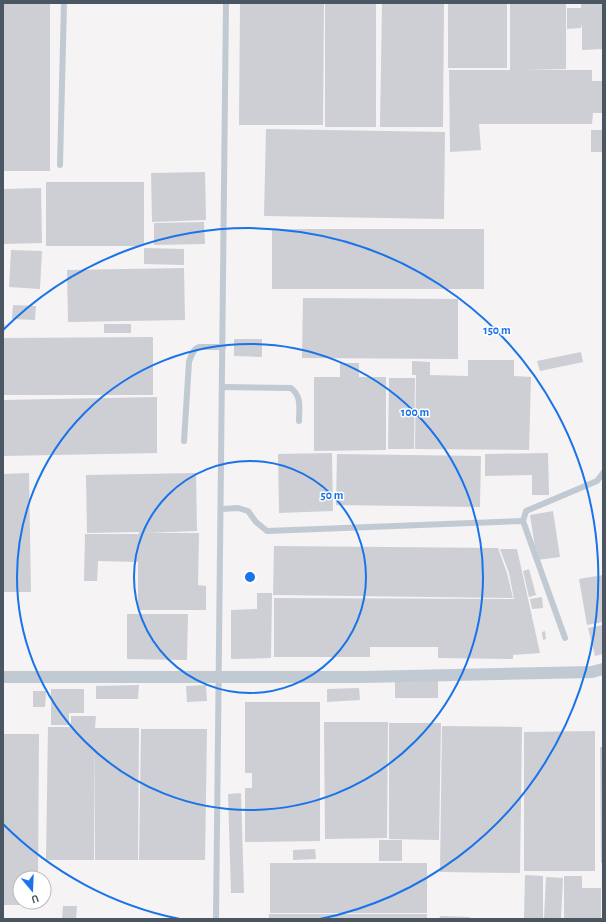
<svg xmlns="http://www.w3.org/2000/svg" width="606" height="922" font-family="'Alegreya Sans',sans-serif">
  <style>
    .building { fill: #cdcfd5 }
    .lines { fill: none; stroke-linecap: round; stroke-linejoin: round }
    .lane { stroke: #c1cad2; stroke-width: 6 }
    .street { stroke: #c1cad2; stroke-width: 12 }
    .ring { fill: none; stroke: #1a73e8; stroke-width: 2 }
    .centre { fill: #1a73e8; stroke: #fff; stroke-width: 2 }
    .ring-label { font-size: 12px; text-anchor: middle; font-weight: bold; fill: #1a73e8; stroke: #fff; stroke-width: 3; stroke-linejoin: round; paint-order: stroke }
  </style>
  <rect width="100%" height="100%" fill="#f5f3f3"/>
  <g class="building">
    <rect x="3" y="3" width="47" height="168"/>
    <path d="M240,3h84l-1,122h-84z"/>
    <rect x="325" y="3" width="51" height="124"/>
    <path d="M382,3h62l-1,124h-63z"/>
    <rect x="448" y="3" width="59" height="65"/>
    <path d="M510,3h56v66l-41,1h67v11h11v32h-10l-1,11h-113l2,26 -31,2 -1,-82h61z"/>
    <path d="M581,3h22v46l-21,1v-26l-1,4 -14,1v-21h14z"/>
    <path d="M266,129l179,3 -1,87 -180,-3z"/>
    <rect x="591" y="130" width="12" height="22"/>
    <path d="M205,172l1,48 -54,2 -1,-49z"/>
    <rect x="46" y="182" width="98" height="64"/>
    <path d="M41,188l1,55 -39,1v-55z"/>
    <path d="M204,222l1,22 -51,1v-22z"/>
    <rect x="272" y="229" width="212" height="60"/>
    <path d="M144,248l40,1v16l-40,-1z"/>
    <path d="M11,250l31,1 -2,38 -31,-2z"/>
    <path d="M184,268l1,52 -117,2 -1,-52z"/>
    <path d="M303,298l155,1v60l-156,-1z"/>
    <path d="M13,305l23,1 -1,14 -23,-1z"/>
    <path d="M3,324h2l-1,12h-1z"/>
    <rect x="104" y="324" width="27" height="9"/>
    <path d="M153,337v58h-150v-57z"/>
    <path d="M234,339h28v18l-28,-1z"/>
    <path d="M581,352l2,10 -43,9 -3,-10z"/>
    <path d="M468,360h46v16l17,1 -2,73 -114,-1 1,-74h-4v-14l18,1v13l38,1z"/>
    <path d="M340,363h19v14h27v73l-72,1v-74h26z"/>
    <path d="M389,378h26l-1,71h-26z"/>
    <path d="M157,397v56l-154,3v-56z"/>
    <path d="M332,453l1,58 -54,2 -1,-59z"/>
    <path d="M548,453l1,42h-17v-20l-47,1v-22z"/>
    <path d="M337,454l144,2 -1,51 -144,-2z"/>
    <path d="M29,473l2,119h-28v-118z"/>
    <path d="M196,473l1,58 -52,2h54l-1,52 8,1v24h-68v-56v8l-40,-1 -1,20h-13l1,-47h54v-2l-52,1 -1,-58z"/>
    <path d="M553,511l7,46 -23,3 -7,-45z"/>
    <path d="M274,546l224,2 9,25 6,25 -240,-3z"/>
    <path d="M500,549h17l23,104 -27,2v4l-75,-1v-11h-68v10h-96v-59l240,1 -5,-26z"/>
    <path d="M529,569l7,26 -7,2 -6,-26z"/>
    <path d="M603,575v47l-16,3 -8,-46z"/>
    <path d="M257,593h15l-1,65 -40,1v-49l26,-1z"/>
    <path d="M542,597l1,11 -11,1 -2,-10z"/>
    <path d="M127,614h61l-1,46 -60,-1z"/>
    <path d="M603,625v29l-8,2 -7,-28z"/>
    <path d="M545,631l1,8 -3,1 -1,-8z"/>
    <rect x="395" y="681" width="43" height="17"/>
    <path d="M139,685l-1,14h-42v-13z"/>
    <path d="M206,685l1,16 -20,1 -1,-16z"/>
    <path d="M359,688l1,12 -33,2v-13z"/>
    <path d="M51,689h33v24h-15v12h-18z"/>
    <path d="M33,691h13l-1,16h-12z"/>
    <path d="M245,702h75v139l-75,1v-54h7v-15h-7z"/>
    <path d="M71,716h25l-1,12h44l-1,132h-43v-124l-1,124h-48l2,-133h23z"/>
    <path d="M324,722h64l-1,116 -62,1z"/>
    <path d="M389,723h52l-2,117 -50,-1z"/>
    <path d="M442,726l80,1 -2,146 -80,-1z"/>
    <path d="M141,729h66l-2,131h-66z"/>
    <path d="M595,731v140h-71v-139z"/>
    <path d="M3,734h36l-1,144h-18v24h18v3h-35z"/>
    <path d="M600,747h3v116h-2z"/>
    <path d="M241,793l3,100h-13l-3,-99z"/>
    <rect x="379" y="840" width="23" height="21"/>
    <path d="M315,849l1,10 -23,1v-10z"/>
    <rect x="270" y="863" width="157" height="50"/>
    <path d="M525,875l18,1v42h-19z"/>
    <path d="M564,876h18v12h19v31h-19v-12v12h-18z"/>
    <path d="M546,877l17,1 -2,41h-17z"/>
    <path d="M63,906h14l-1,13h-14z"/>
    <rect x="269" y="914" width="158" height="5"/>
    <path d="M440,916l30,1v2h-31z"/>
  </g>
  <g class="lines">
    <g class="lane">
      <path d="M60,165l4,-162"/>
      <path d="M223,387l68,1c11,9 8,19 8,33"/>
      <path d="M184,441l5,-79c2,-6 4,-13 10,-15h24"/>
      <path d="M222,509l16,-1 10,3 8,11 11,9 256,-10 42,117"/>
      <path d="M523,521l3,-10 71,-30 6,-8"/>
      <path d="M216,919l10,-916"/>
    </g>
    <path class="street" d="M3,677h360l229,-5 11,-3"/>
  </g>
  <g class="ring">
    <circle cx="250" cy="577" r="116"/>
    <circle cx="250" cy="577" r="233"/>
    <path d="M180 919A349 349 0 0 1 3 824M3 330A349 349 0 1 1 320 919"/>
  </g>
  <circle cx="250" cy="577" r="6" class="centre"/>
  <g class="ring-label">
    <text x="497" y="334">150 m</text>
    <text x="415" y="416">100 m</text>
    <text x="332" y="499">50 m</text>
  </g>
  <rect width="606" height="922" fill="none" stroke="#4a5661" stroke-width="8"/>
  <g transform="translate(32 890) rotate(161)"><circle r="19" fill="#ffffff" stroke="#b7bbc0"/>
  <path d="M0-3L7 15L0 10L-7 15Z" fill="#1a73e8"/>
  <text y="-6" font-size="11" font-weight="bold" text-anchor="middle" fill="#4a5661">U</text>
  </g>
</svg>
